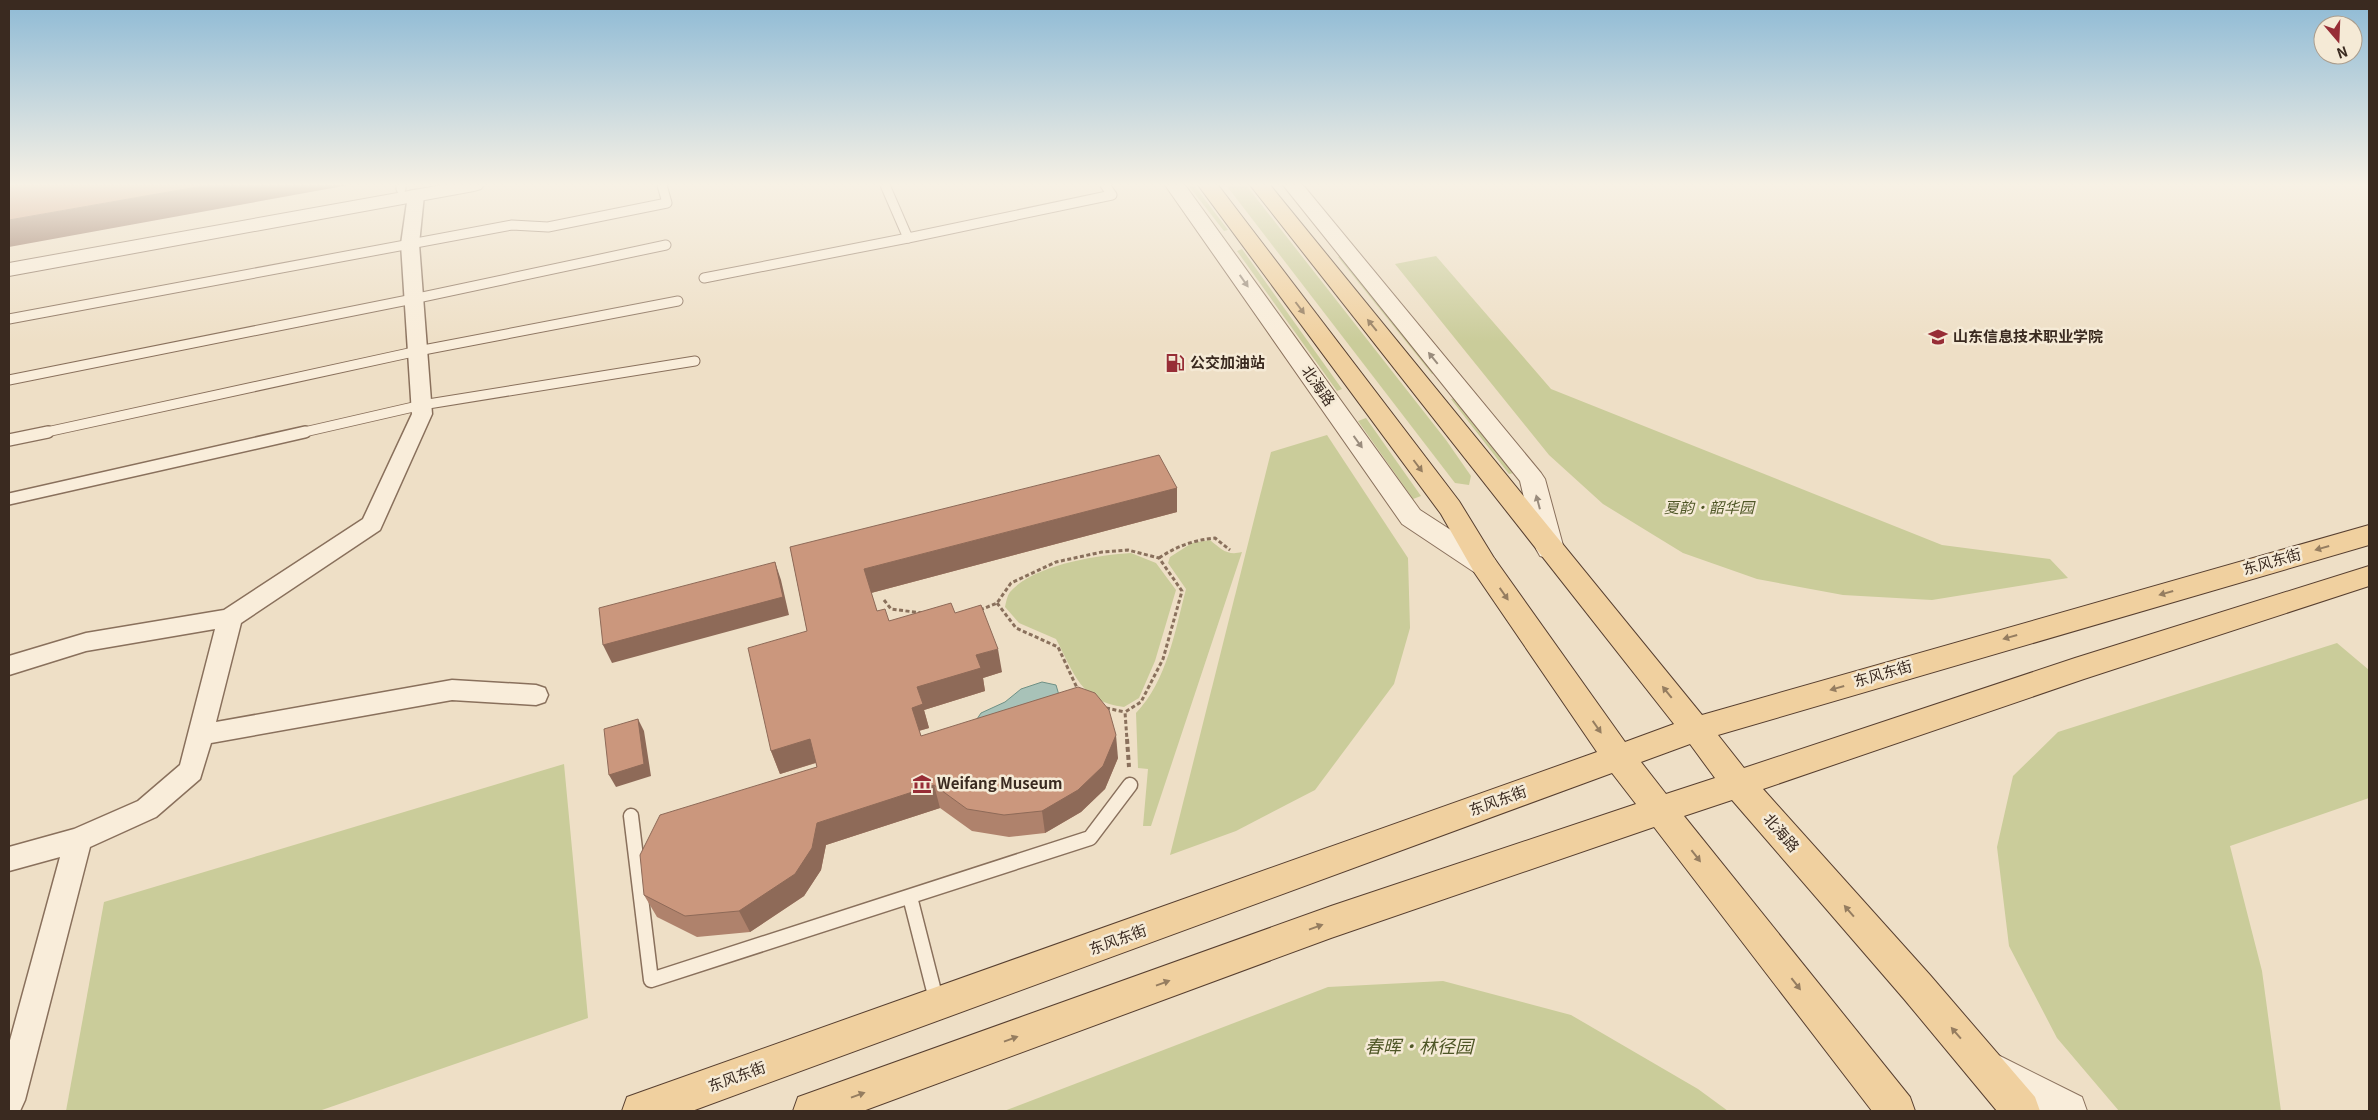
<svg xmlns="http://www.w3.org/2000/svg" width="2378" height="1120" font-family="Georgia,'Noto Sans SC',serif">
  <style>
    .green { fill: #cacc9a }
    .water { fill: #a8c2b8; stroke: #6e9085 }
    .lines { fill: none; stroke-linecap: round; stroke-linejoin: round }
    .service-far2-casing { stroke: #89705c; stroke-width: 11 }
    .service-far1-casing { stroke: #89705c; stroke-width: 14 }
    .service-casing { stroke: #89705c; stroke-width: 17 }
    .minor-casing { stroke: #89705c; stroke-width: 3 }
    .tertiary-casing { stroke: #89705c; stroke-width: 2 }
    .primary-casing { stroke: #573f30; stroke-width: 2 }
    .path-far1 { stroke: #89705c; stroke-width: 3; stroke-dasharray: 4 2.5; stroke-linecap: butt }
    .path { stroke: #89705c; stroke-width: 4; stroke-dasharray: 5 3; stroke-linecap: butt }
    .service-far2 { stroke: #f9edda; stroke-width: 9 }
    .service-far1 { stroke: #f9edda; stroke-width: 11 }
    .service { stroke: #f9edda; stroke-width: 14 }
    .minor { fill: #f9edda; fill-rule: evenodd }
    .tertiary { fill: #f9edda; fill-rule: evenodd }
    .primary { fill: #f0d09f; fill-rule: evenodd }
    .wall { fill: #af826c }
    .shaded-wall { fill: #8e6a58 }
    .building { fill: #cb977d; stroke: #8e6a58 }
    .oneway { fill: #9a8c7d }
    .oneway2 { fill: #957d60 }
    .labels { text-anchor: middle; stroke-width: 5; stroke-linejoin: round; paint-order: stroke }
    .poi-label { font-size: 15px; font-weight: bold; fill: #3a2a20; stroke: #f5ead6; text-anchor: start }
    .street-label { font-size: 15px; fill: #3a2a20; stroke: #f5ead6 }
    .park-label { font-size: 15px; font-style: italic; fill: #4e5626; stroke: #f5ead6 }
    .near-park-label { font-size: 18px; font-style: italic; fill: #4e5626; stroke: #f5ead6 }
  </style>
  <rect width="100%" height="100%" fill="#eedfc6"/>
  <g class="green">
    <path d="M1188,185h6l34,45 -4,1z"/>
    <path d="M1226,185h20l200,255 25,36 -2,9 -14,-2z"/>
    <path d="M1242,249l100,140 -5,2 -100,-140z"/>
    <path d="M1345,255l94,117 -7,2 -94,-117z"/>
    <path d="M1436,256l115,133 391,156 108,14 18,19 -136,22 -89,-5 -86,-16 -74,-26 -80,-49 -54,-49 -154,-191z"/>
    <path d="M1459,397l60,75 -10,2 -58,-75z"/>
    <path d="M1366,418l55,78 -8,3 -55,-78z"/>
    <path d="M1327,435l81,123 2,70 -16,56 -79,106 -79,41 -66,24 101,-403z"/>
    <path d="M1210,540c11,9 17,16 32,12l-91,274h-8l5,-57 -10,-1 -2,-55c31,-32 39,-82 50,-124l-18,-26 2,-6 22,-14z"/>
    <path d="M1131,553l25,10 20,27 -21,71 -16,37 -15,9c-43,-5 -50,-34 -68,-68l-37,-16 -14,-16c1,-5 2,-11 5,-15 23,-27 88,-37 121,-39z"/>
    <path d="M2337,643l32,27v128l-139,48 32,125 19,140h-162l-62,-73 -48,-92 -12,-99 16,-71 45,-44z"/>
    <path d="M564,764l24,254 -269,93h-253l38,-209z"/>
    <path d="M1443,981l128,34 127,74 30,22h-724l324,-124z"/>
  </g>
  <path class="water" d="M1042,682l14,3 8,27 -89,10 6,-9 24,-11 16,-13z"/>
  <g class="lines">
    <g class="service-far2-casing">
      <g id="service-far2">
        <path d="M401,185v4"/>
        <path d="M885,185l23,53 204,-43 -7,-10"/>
        <path d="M704,278l204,-40"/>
        <path d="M9,319l503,-94 36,2 119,-24 -5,-18"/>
        <path d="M9,380l404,-81 253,-54"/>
        <path d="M42,433l376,-82 260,-50"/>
        <path d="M300,433l122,-28 273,-44"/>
      </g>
    </g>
    <g class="service-far1-casing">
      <g id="service-far1">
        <path d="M9,440l39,-8"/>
        <path d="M9,499l296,-67"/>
      </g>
    </g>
    <g class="service-casing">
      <g id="service">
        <path d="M631,816l20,164 439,-142 40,-53"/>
        <path d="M910,897l27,106"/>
      </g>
    </g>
    <g class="minor-casing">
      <path id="minor" d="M416,190l6,1 2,4 -5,49 13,170 -52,116 -139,93 -25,99 236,-42 84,5 9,3 3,7 -3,7 -9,3 -84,-5 -241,43 -11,36 -44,38 -66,30 -65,253 -5,11h-11v-67l51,-187 -51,14v-24l65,-18 64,-28 42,-36 35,-136 -129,22 -77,24v-19l77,-23 138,-23 139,-91 49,-105 -11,-170 7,-49 2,-4z"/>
    </g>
    <g class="tertiary-casing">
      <g id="tertiary">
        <path d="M442,185h42l-3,4 -7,2 -465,85v-13z"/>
        <path d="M1165,185h20l235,325 74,48 4,7 -4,7 -10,3 -10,-3 -72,-48z"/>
        <path d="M1283,185h20l238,288 4,6 19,70 -4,7 -10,3 -10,-3 -4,-7 -16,-68z"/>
        <path d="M1996,1054l86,43 5,14h-57l-47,-25 -6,-13 6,-13z"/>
      </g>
    </g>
    <g class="primary-casing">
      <path id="primary" d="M1198,185h20l241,316 35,57 131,184 49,-18 -424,-539h20l432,530 667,-190v20l-651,190 26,33 331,-110 294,-92v20l-285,93 -321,110 167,186 105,122 5,14h-43l-93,-112 -172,-199 -48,16 226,281 5,14h-43l-218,-284 -323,111 -468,173h-70l5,-14 14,-5 519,-186 305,-102 -24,-31 -920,338h-70l5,-14 14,-5 956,-340 -123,-180 -33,-58zM1690,744l25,34 -49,16 -25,-32z"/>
    </g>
    <g class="path-far1">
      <path d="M1159,558c18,-12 35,-18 56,-20l15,12"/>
      <path d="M884,600l7,9 31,4"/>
      <path d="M997,603l19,25 42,19 20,43"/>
      <path d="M980,610l17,-7 14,-20 45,-21 46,-10 26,-2 31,8 23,33 -19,68 -22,43 -16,10 2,28"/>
      <path d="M1106,708l19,4"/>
    </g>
    <path class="path" d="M1127,739l2,28"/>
    <use href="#service-far2" class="service-far2"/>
    <use href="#service-far1" class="service-far1"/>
    <use href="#service" class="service"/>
    <use href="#minor" class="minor"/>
    <use href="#tertiary" class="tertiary"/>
    <use href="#primary" class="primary"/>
  </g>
  <path class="wall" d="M1177,488v24l-306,81 6,18 12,10 66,-8 47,59 -19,6 2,13 -61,19 5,18 -10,3 2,5 197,22 -13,31 -24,23 -36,21 -36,4 -37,-6 -32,-23 -114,37 -5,25 -17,26 -54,36 -53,5 -40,-20 -13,-22 173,-128 -1,-4 -36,11 -9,-23 36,-120 -17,-84z"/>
  <g class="shaded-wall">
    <path d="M208,185h141l-340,62v-27z"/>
    <path d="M1177,488v24l-306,81 -7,-24z"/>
    <path d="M775,562l6,18 8,35 -177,48 -9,-18z"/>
    <path d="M998,649l4,23 -19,6 2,13 -61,19 5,18 -11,3 -6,-23 5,-21 59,-32z"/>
    <path d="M638,719l6,12 7,45 -35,11 -7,-12z"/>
    <path d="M1116,735l2,23 -13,31 -24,23 -36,21 -3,-22z"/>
    <path d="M810,739l8,23 -38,12 -9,-23z"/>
    <path d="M934,785l6,23 -114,37 -5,25 -17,26 -54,36 -11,-21 78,-88z"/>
  </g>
  <g class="building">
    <path d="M9,185h199l-199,35z"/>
    <path d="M1159,455l18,33 -313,81 13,42 8,-2 4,12 62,-18 4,10 26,-8 17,44 -22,6 5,13 -64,19 6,17 -11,4 9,28 157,-49 17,6 14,17 7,25 -13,31 -25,24 -36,21 -38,4 -37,-6 -33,-24 -117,38 -5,25 -17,26 -56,37 -54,5 -41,-21 -4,-40 20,-40 157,-48 -7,-28 -39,12 -23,-103 59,-17 -17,-84z"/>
    <path d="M775,562l8,35 -180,48 -4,-37z"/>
    <path d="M638,719l6,45 -35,11 -5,-46z"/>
  </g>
  <defs><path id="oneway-solid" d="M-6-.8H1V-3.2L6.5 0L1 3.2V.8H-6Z" transform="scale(1.25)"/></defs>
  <g class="oneway">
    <use href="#oneway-solid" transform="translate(1244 281) rotate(55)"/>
    <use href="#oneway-solid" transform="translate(1433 358) rotate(-129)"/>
    <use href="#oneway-solid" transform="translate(1358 442) rotate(54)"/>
    <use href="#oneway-solid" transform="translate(1538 502) rotate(-105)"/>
  </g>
  <g class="oneway2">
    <use href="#oneway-solid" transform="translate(1300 308) rotate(53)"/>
    <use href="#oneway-solid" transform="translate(1372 325) rotate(-129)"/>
    <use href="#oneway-solid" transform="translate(1418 466) rotate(53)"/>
    <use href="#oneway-solid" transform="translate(2322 548) rotate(164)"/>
    <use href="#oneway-solid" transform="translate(2166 593) rotate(164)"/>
    <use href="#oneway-solid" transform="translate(1504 594) rotate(55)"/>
    <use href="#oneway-solid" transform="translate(2010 637) rotate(164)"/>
    <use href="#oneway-solid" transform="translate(1837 688) rotate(164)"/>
    <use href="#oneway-solid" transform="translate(1667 692) rotate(-129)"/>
    <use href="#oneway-solid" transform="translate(1597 727) rotate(55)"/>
    <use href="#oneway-solid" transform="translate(1696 856) rotate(52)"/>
    <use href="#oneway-solid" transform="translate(1849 911) rotate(-131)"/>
    <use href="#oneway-solid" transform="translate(1316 927) rotate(-20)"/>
    <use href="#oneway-solid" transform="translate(1163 983) rotate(-20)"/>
    <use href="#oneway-solid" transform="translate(1796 984) rotate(52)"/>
    <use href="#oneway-solid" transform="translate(1956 1033) rotate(-131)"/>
    <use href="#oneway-solid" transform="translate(1011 1039) rotate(-20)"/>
    <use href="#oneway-solid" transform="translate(858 1095) rotate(-20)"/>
  </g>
  <linearGradient id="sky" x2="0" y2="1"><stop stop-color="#8ebad5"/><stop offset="0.54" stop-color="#f7f1e5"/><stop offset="1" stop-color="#f7f1e5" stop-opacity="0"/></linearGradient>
  <rect width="2378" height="342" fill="url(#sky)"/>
  <defs>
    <g id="university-bare" transform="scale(1.5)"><path d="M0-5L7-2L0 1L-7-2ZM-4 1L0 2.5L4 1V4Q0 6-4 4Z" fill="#972d36" stroke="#f5ead6" stroke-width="2.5" paint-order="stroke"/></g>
    <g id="fuel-bare" transform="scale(1.5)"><path d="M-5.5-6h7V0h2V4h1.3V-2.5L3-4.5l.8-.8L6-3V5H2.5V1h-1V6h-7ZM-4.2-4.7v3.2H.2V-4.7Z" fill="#972d36" stroke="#f5ead6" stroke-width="2.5" paint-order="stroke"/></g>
    <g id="museum-bare" transform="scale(1.5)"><path d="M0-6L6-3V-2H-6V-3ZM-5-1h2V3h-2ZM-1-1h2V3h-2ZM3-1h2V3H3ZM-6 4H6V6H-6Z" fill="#972d36" stroke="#f5ead6" stroke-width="2.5" paint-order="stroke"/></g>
  </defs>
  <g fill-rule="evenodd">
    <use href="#university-bare" x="1938" y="337"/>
    <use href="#fuel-bare" x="1175" y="363"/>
    <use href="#museum-bare" x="922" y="784"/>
  </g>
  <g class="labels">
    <g class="poi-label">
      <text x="1953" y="342">山东信息技术职业学院</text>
      <text x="1190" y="368">公交加油站</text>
      <text x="937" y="789">Weifang Museum</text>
    </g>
    <g class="street-label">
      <text transform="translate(1318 386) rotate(55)" y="5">北海路</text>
      <text transform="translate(2272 562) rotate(-16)" y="5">东风东街</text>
      <text transform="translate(1883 674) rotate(-16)" y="5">东风东街</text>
      <text transform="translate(1498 801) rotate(-20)" y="5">东风东街</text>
      <text transform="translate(1781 833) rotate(49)" y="5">北海路</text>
      <text transform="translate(1118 940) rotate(-20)" y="5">东风东街</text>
      <text transform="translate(737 1077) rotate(-20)" y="5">东风东街</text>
    </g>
    <g class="park-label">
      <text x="1709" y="513">夏韵·韶华园</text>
    </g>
    <g class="near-park-label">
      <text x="1419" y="1053">春晖·林径园</text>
    </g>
  </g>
  <rect width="2378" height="1120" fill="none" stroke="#3a2a20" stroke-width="20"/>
  <g transform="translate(2338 40) rotate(161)"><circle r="24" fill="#f5ead6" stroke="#aa9d8d"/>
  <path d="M0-4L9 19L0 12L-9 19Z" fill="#972d36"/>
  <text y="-8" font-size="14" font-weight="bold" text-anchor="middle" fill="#3a2a20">N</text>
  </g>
</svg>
